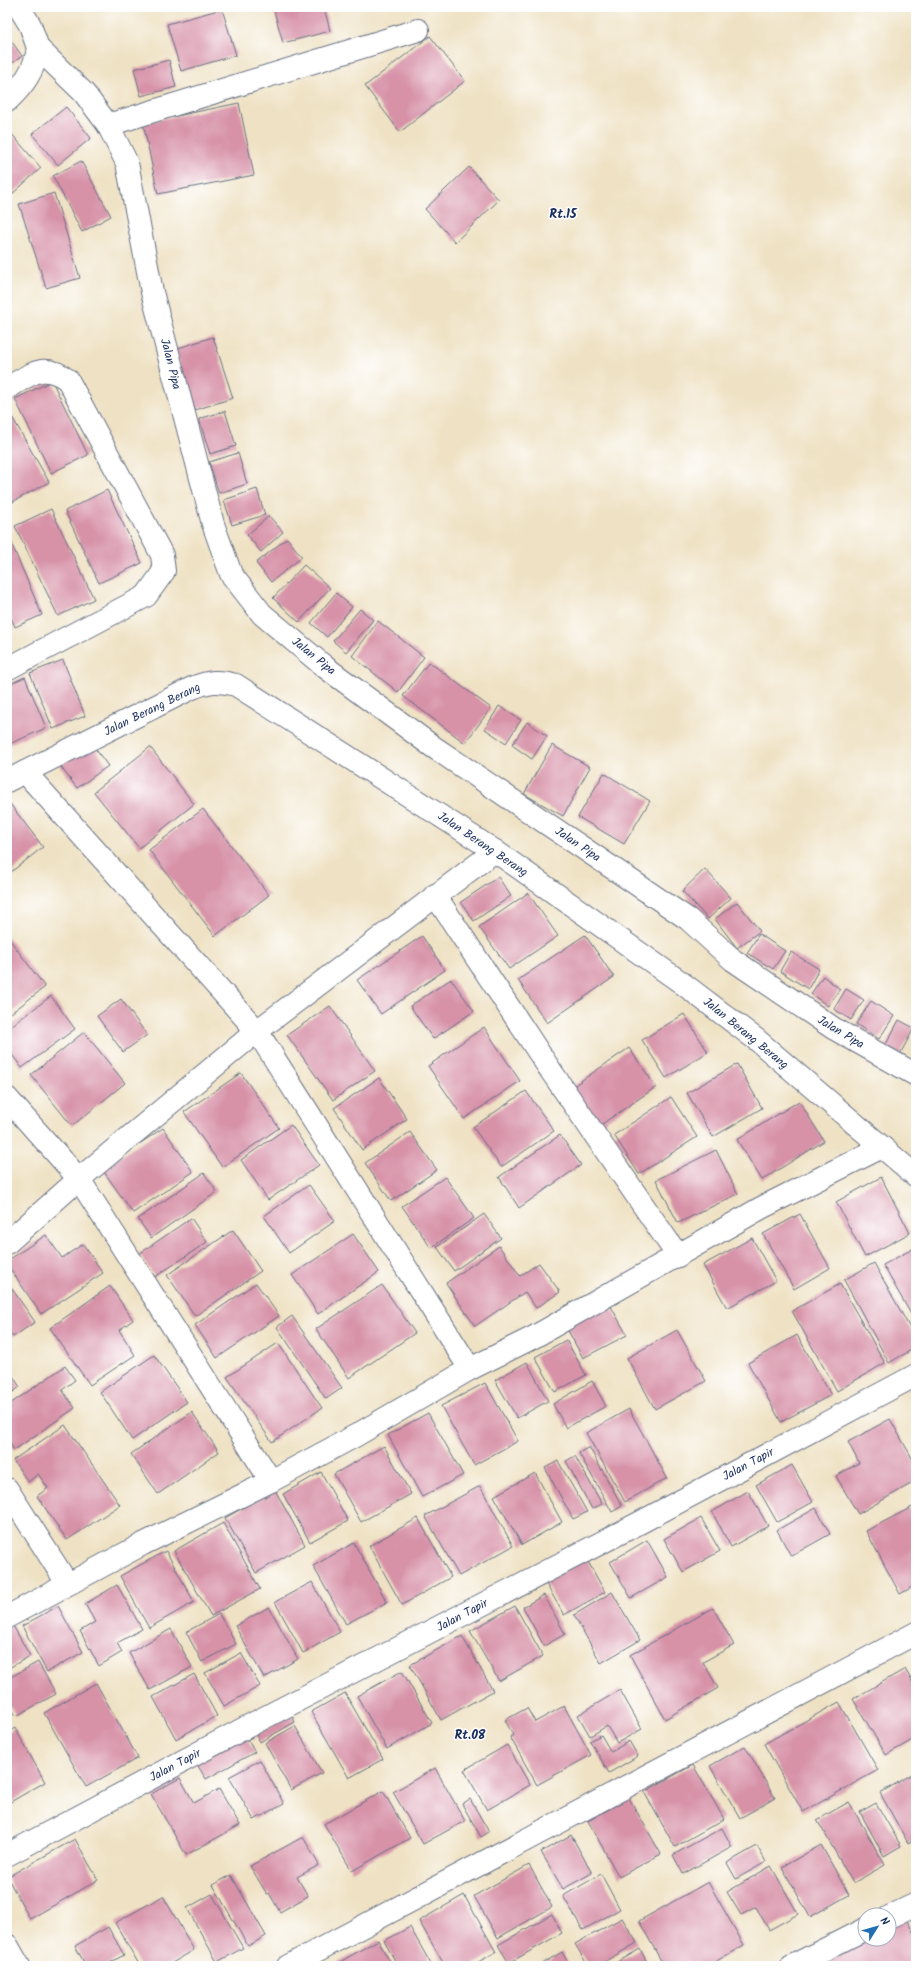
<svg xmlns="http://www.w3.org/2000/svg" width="923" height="1973" font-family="Kalam,sans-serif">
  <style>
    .building { fill: #d792a8 }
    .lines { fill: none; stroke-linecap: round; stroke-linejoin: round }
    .minor-casing { stroke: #656e82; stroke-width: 24 }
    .minor { stroke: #fff; stroke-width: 22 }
    .labels { text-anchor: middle; stroke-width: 3; stroke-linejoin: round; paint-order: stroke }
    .street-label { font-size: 12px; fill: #1b2f5e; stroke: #fff }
    .neighbourhood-label { font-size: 13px; font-weight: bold; fill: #1b2f5e; stroke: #fff }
  </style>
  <rect width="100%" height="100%" fill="#fff"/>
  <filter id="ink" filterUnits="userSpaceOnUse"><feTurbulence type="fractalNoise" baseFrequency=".025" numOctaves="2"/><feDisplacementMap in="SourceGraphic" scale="8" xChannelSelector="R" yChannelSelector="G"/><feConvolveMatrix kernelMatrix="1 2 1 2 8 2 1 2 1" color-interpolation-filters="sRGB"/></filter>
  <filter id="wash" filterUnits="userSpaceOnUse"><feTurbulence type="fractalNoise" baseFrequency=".012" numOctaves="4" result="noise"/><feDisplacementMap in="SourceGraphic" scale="16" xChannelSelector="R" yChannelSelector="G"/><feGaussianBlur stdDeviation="0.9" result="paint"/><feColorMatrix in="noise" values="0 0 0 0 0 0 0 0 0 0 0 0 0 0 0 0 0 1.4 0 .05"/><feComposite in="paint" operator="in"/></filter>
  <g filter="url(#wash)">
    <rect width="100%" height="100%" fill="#efe2c4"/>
    <g id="blocks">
      <g class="building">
        <path d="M273,7h51l6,24 -47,12z"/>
        <path d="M222,9l14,46 -55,16 -14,-47z"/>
        <path d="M7,35l15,21 -15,11z"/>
        <path d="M430,36l35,45 -65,51 -35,-46z"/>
        <path d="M169,60l7,27 -35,9 -7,-27z"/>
        <path d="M239,103l15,72 -96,19 -15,-71z"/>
        <path d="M66,107l25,31 -33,27 -26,-31z"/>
        <path d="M10,132l31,36 -31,28 -3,-4v-58z"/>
        <path d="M81,161l30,55 -29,16 -29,-56z"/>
        <path d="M469,167l30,33 -44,42 -30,-33z"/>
        <path d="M54,193l26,85 -34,10 -27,-84z"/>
        <path d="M213,337l20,61 -38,12 -20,-61z"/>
        <path d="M52,381l36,74 -37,18 -36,-74z"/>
        <path d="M7,408l42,74 -42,23z"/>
        <path d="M225,411l11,35 -26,8 -11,-35z"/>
        <path d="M238,453l9,31 -28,9 -10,-31z"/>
        <path d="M257,489l8,26 -33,10 -8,-25z"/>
        <path d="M107,490l35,73 -43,20 -34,-72z"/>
        <path d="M51,509l43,90 -36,17 -43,-90z"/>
        <path d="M269,516l14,16 -22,20 -14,-17z"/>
        <path d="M9,538l33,77 -27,12 -8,-19v-69z"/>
        <path d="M287,538l15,19 -31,25 -15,-19z"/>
        <path d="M304,565l26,23 -31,34 -26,-24z"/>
        <path d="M336,593l16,14 -25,30 -16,-14z"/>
        <path d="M360,609l13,11 -27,32 -13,-11z"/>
        <path d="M378,621l46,36 -26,35 -46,-36z"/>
        <path d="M63,660l22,56 -32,13 -23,-56z"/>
        <path d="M429,662l62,46 -26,35 -62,-47z"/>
        <path d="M25,677l21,51 -39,17v-60z"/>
        <path d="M499,706l22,14 -15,23 -21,-14z"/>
        <path d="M527,722l20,14 -15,23 -20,-14z"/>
        <path d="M91,743l17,23 -31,22 -17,-22z"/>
        <path d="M552,745l38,22 -27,49 -39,-22z"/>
        <path d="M150,747l44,57 -55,44 -45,-56z"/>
        <path d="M604,773l46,28 -26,43 -46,-27z"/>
        <path d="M7,800l36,47 -36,28z"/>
        <path d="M203,809l66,86 -54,41 -66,-86z"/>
        <path d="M705,869l26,29 -23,21 -26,-28z"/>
        <path d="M498,877l13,19 -37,25 -13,-19z"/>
        <path d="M528,893l30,43 -49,33 -30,-42z"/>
        <path d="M737,902l23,29 -23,17 -22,-29z"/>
        <path d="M759,934l26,17 -12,18 -26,-16z"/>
        <path d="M585,935l29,42 -67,46 -29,-43z"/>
        <path d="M7,936l38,51 -38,29z"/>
        <path d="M422,936l23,34 -64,44 -24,-34z"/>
        <path d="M791,952l28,17 -11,20 -28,-18z"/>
        <path d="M823,976l17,13 -12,17 -17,-12z"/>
        <path d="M451,979l23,32 -41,28 -23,-33z"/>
        <path d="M846,989l18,11 -13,20 -17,-11z"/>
        <path d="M51,996l24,33 -53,39 -15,-20v-19z"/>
        <path d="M121,999l26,36 -24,17 -26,-36z"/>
        <path d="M871,1001l23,15 -15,23 -23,-15z"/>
        <path d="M330,1006l45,65 -42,29 -46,-65z"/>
        <path d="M684,1014l24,38 -42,26 -24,-38z"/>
        <path d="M899,1020l15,8 -15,28 -15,-8z"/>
        <path d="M484,1027l36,54 -56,38 -36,-53z"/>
        <path d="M84,1032l41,51 -53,43 -41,-51z"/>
        <path d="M629,1048l27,39 -57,39 -27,-39z"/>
        <path d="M737,1064l25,44 -49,29 -26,-44z"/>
        <path d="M241,1073l38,55 -57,39 -38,-55z"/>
        <path d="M379,1078l28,41 -45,31 -28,-42z"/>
        <path d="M526,1091l28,40 -53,36 -28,-40z"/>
        <path d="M671,1097l26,40 -58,37 -25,-39z"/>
        <path d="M799,1101l25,40 -62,39 -25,-40z"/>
        <path d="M291,1125l28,40 -51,35 -27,-40z"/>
        <path d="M163,1128l30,44 -60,41 -31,-44z"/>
        <path d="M410,1132l27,38 -46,31 -26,-38z"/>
        <path d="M560,1135l21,30 -62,43 -20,-31z"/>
        <path d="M716,1150l22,44 -60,29 -22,-43z"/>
        <path d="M204,1173l13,19 -66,46 -13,-19z"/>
        <path d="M445,1177l29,41 -43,30 -29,-42z"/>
        <path d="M881,1177l29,56 -45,24 -29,-55z"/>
        <path d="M309,1185l26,36 -46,32 -25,-37z"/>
        <path d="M484,1214l17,24 -47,33 -17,-24z"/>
        <path d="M800,1214l30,54 -36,21 -31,-55z"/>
        <path d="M191,1218l16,24 -52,35 -16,-23z"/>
        <path d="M233,1230l28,41 -66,45 -28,-41z"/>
        <path d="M353,1234l26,38 -61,42 -26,-39z"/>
        <path d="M46,1235l16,23 21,-14 20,29 -62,41 -34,-50v-3z"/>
        <path d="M752,1238l24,43 -49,27 -24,-43z"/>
        <path d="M499,1246l21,30 19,-13 21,29 -24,16 -11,-16 -50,34 -29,-43z"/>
        <path d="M916,1247v76l-33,-58z"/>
        <path d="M874,1263l42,76v8l-27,16 -45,-83z"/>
        <path d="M8,1283l27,39 -22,15 -6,-8v-45z"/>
        <path d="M256,1283l23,33 -62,42 -22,-33z"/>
        <path d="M840,1284l45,79 -48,28 -45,-80z"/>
        <path d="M382,1285l33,48 -66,45 -33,-49z"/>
        <path d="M110,1286l23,34 -14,10 16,25 -45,30 -40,-57z"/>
        <path d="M609,1303l18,32 -44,23 -17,-31z"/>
        <path d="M292,1316l50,72 -16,11 -49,-72z"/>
        <path d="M677,1330l29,51 -51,28 -28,-51z"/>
        <path d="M797,1335l34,60 -50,27 -33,-59z"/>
        <path d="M566,1340l20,35 -31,17 -20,-35z"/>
        <path d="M278,1343l44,65 -50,34 -45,-65z"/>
        <path d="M154,1355l33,47 -55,38 -32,-48z"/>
        <path d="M527,1362l21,39 -31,17 -22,-38z"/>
        <path d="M65,1366l10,14 -13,10 13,18 -61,42 -7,-11v-33z"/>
        <path d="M7,1367l13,20 -13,9z"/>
        <path d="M592,1381l14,25 -40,22 -13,-24z"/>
        <path d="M485,1383l33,58 -44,24 -33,-59z"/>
        <path d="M629,1409l38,69 -42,24 -39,-69z"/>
        <path d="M192,1412l27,40 -61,42 -27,-40z"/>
        <path d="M428,1413l35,62 -41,22 -34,-62z"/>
        <path d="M890,1419l26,46v16l-58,33 -22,-38 23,-13 -11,-21z"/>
        <path d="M65,1425l55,80 -53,35 -30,-44 11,-8 -10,-14 -10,8 -15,-22z"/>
        <path d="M384,1446l27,48 -50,28 -27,-48z"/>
        <path d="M589,1447l33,59 -10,6 -33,-59z"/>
        <path d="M575,1456l27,48 -10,5 -26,-48z"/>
        <path d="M558,1461l29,51 -14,7 -28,-51z"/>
        <path d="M792,1465l21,37 -36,20 -21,-37z"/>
        <path d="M321,1472l27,49 -38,21 -27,-48z"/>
        <path d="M535,1473l27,49 -40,23 -28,-49z"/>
        <path d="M480,1486l33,60 -54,30 -34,-60z"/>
        <path d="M275,1490l30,55 -49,28 -31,-55z"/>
        <path d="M748,1491l20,35 -37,21 -19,-35z"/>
        <path d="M916,1505v80l-16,9 -34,-63z"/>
        <path d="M816,1508l14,26 -39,22 -14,-26z"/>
        <path d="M418,1518l33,59 -49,28 -33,-59z"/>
        <path d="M701,1518l19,33 -37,21 -19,-33z"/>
        <path d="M223,1523l37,66 -49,27 -37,-65z"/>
        <path d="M647,1540l21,37 -37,21 -21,-36z"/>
        <path d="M354,1543l33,59 -41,22 -33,-58z"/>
        <path d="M166,1551l28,51 -45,26 -29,-52z"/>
        <path d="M586,1558l19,34 -41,23 -19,-33z"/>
        <path d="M312,1582l28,50 -37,21 -28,-51z"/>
        <path d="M117,1585l25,44 -25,14 5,9 -23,14 -19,-35 15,-9 -10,-18z"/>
        <path d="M612,1592l28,48 -39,23 -27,-48z"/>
        <path d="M544,1595l21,39 -21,12 -21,-39z"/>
        <path d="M58,1606l25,46 -36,20 -25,-46z"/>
        <path d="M515,1606l28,50 -44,25 -29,-50z"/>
        <path d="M269,1607l29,52 -34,19 -29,-52z"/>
        <path d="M713,1608l21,37 -31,17 15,26 -53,31 -35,-64z"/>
        <path d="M219,1614l17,30 -34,18 -16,-30z"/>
        <path d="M11,1622l19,34 -23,13v-44z"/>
        <path d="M171,1629l21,38 -42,23 -21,-37z"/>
        <path d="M462,1636l31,55 -52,29 -31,-55z"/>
        <path d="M241,1653l19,33 -36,20 -19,-33z"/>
        <path d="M38,1662l18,32 -40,22 -9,-15v-22z"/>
        <path d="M905,1669l11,19v50l-30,17 -33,-56z"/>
        <path d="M402,1671l30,52 -45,26 -30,-53z"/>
        <path d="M194,1674l23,42 -41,23 -23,-42z"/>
        <path d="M96,1683l42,75 -52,29 -42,-74z"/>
        <path d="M620,1690l22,39 -25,14 -10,-17 -17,10 -12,-21z"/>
        <path d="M345,1693l38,66 -34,19 -38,-66z"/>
        <path d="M839,1702l39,68 -75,42 -39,-68z"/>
        <path d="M564,1706l27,49 -54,30 -27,-48 3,-2 -8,-15 22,-12 8,14z"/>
        <path d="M291,1714l4,8 -35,20 -4,-7z"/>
        <path d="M295,1726l27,47 -31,17 -26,-47z"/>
        <path d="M15,1728l30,54 -38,22v-71z"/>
        <path d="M244,1734l11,18 -49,27 -11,-18z"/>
        <path d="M601,1735l10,17 18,-11 9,15 -29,17 -19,-32z"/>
        <path d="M507,1745l23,40 -43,25 -23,-40z"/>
        <path d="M745,1746l30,52 -35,20 -30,-52z"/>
        <path d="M260,1760l24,44 -30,16 -25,-43z"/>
        <path d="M693,1765l31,54 -49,28 -31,-55z"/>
        <path d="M435,1768l30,53 -42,23 -30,-52z"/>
        <path d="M916,1772v66l-8,5 -28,-50z"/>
        <path d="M180,1778l14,25 25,-14 21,36 -54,30 -35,-61z"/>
        <path d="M383,1791l27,47 -58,33 -28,-47z"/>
        <path d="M629,1798l32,56 -42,23 -31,-56z"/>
        <path d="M470,1799l19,33 -8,5 -19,-33z"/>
        <path d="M849,1802l36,63 -32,18 -36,-63z"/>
        <path d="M876,1803l25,43 -17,10 -24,-44z"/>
        <path d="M722,1828l10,19 -49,27 -10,-19z"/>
        <path d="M571,1835l21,38 -29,16 -22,-37z"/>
        <path d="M303,1837l16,28 -22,12 11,19 -28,16 -11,-19 -2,1 -17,-28z"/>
        <path d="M75,1839l23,41 -68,39 -23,-42z"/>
        <path d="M821,1845l28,50 -39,22 -28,-50z"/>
        <path d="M757,1846l9,16 -30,17 -9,-16z"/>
        <path d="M529,1865l23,42 -54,31 -24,-42z"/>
        <path d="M771,1866l27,48 -29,16 -13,-23 -15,8 -14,-23z"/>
        <path d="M601,1874l19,35 -37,21 -20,-34z"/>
        <path d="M231,1875l35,61 -18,10 -35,-61z"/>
        <path d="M708,1882l36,63 -36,21h-44l-25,-45z"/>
        <path d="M212,1894l31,54 -26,14 -30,-54z"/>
        <path d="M464,1895l32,57 -25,14h-26l-26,-45z"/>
        <path d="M163,1896l31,54 -27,16h-27l-25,-43z"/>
        <path d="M552,1914l10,19 -53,30 -11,-18z"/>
        <path d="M905,1917l11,20v29h-97l47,-27h23v-13z"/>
        <path d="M622,1918l15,25 -40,23h-9l-13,-22z"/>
        <path d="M108,1927l16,28 -20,11h-18l-11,-20z"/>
        <path d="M410,1927l22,39h-34l-14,-25z"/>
        <path d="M378,1940l14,26h-59z"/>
        <path d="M640,1949l9,17h-31l-2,-3z"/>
        <path d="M562,1952l8,14h-32z"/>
      </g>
    </g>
  </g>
  <g filter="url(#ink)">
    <use href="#blocks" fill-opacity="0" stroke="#656e82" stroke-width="1"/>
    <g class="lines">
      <g class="minor-casing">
        <g id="minor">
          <path d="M19,7l11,18 8,23 46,45 24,32 19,38 25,129 61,232 18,50 31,40 63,53 107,79 256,173 45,41 100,68 83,47"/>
          <path d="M7,101c16,-15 28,-31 31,-53"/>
          <path d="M108,125l310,-95"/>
          <path d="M7,388c24,-13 36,-27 61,-8l94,175 2,16 -18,25 -139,73"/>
          <path d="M25,772l232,259 213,338"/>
          <path d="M7,781l185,-93c18,-7 25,-8 44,-3l259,166 187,132 75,57 159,136"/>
          <path d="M435,895l116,176 127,185"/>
          <path d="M7,1098l72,81 192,302"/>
          <path d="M7,1243l72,-64 178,-148 238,-180"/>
          <path d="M7,1489l60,94"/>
          <path d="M7,1617l136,-73 128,-63 84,-45 115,-67 64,-32 227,-129 121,-61"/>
          <path d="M7,1855l249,-133 387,-201 273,-146"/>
          <path d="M889,1917l27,-13"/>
          <path d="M7,1945l12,21"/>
          <path d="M288,1966l628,-333"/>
          <path d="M792,1966l73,-37"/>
        </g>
      </g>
      <use href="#minor" class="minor"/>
    </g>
  </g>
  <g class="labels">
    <g class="street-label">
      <text transform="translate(171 364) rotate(76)" y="4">Jalan Pipa</text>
      <text transform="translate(314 656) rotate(39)" y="4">Jalan Pipa</text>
      <text transform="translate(152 709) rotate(-26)" y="4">Jalan Berang Berang</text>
      <text transform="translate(483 844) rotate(34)" y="4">Jalan Berang Berang</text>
      <text transform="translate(578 844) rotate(34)" y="4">Jalan Pipa</text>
      <text transform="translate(841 1032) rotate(31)" y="4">Jalan Pipa</text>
      <text transform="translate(746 1033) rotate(39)" y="4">Jalan Berang Berang</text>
      <text transform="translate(748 1464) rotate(-28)" y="4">Jalan Tapir</text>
      <text transform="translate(462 1615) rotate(-28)" y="4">Jalan Tapir</text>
      <text transform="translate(175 1765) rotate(-28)" y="4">Jalan Tapir</text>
    </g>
    <g class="neighbourhood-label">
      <text x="563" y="218">Rt.15</text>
      <text x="470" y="1739">Rt.08</text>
    </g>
  </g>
  <rect width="923" height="1973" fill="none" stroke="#fff" stroke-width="24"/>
  <g transform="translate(877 1927) rotate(53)"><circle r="19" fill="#ffffff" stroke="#a4acbf"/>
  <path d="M0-3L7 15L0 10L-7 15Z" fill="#1f6fb2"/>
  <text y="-6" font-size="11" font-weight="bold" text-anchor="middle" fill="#1b2f5e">N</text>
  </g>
</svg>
